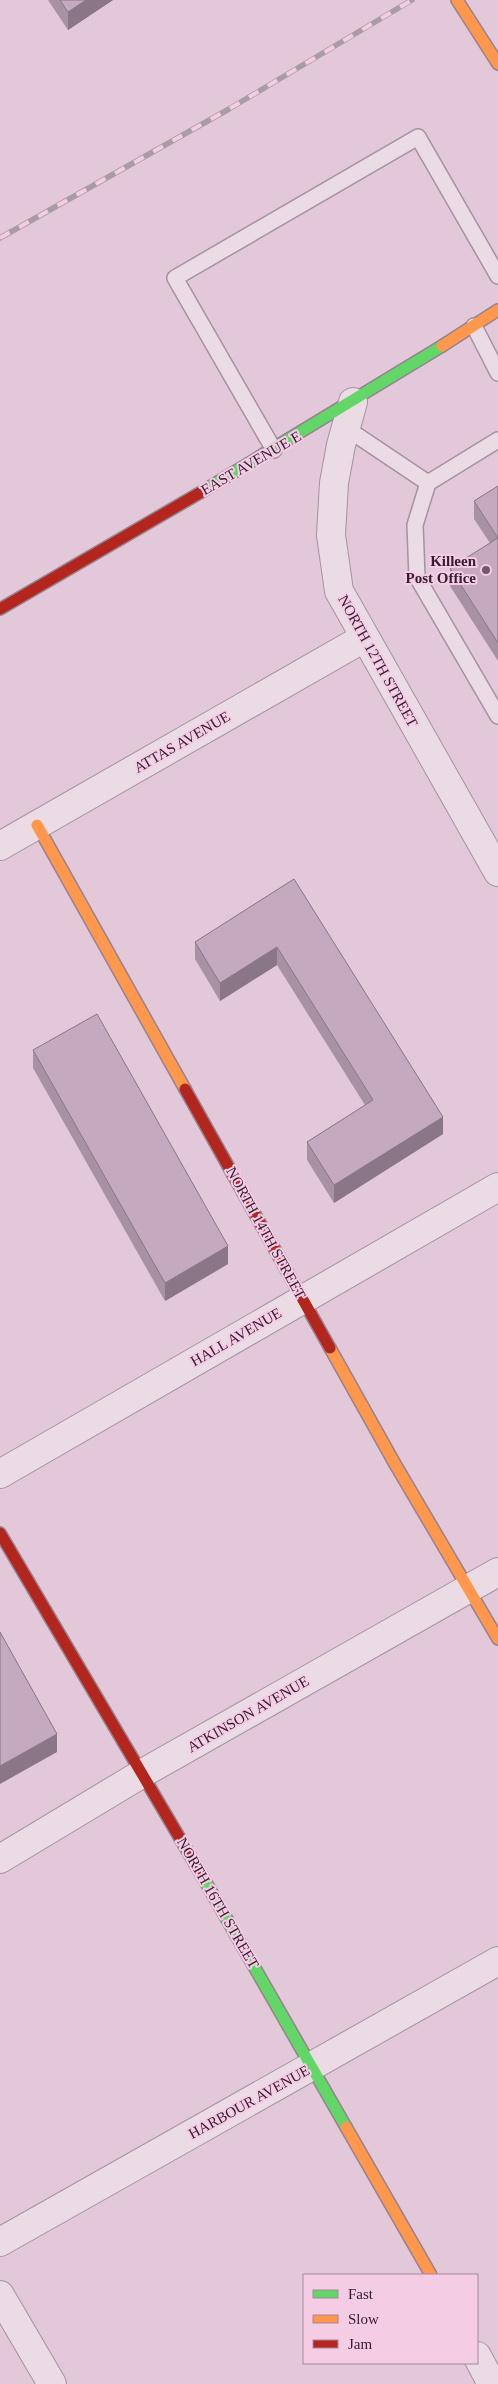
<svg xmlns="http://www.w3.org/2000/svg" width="498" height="2384" font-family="Georgia,serif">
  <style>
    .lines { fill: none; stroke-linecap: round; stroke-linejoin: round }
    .lane-casing { stroke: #a692a0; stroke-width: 18 }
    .street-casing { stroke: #a692a0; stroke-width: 30 }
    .fast-casing { stroke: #968290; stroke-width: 14 }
    .slow-casing { stroke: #968290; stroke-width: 14 }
    .jam-casing { stroke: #968290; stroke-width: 14 }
    .lane { stroke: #eadbe4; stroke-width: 15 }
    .street { stroke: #eadbe4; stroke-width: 28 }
    .fast { stroke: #63d668; stroke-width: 11 }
    .slow { stroke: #ff974d; stroke-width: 11 }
    .jam { stroke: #b3261e; stroke-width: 11 }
    .rail-casing { stroke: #a99ca4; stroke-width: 5.5 }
    .rail { stroke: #f4cde5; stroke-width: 4; stroke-dasharray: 11; stroke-linecap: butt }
    .wall { fill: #a991a4 }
    .shaded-wall { fill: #8a7686 }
    .building { fill: #c5a9bf; stroke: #8a7686 }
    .poi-dot { fill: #71586b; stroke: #f4cde5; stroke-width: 2 }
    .labels { text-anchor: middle; stroke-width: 4; stroke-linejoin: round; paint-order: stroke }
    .street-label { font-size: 15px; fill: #341c30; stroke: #f4cde5 }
    .poi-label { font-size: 15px; font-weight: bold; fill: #341c30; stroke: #f4cde5; text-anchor: end }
  </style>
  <rect width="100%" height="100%" fill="#e2c8d8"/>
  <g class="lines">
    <g class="lane-casing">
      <g id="lane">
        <path d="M474,326l24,47"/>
        <path d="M346,428l82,55"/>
        <path d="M498,440l-70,43 -13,42 2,52 81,139"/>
        <path d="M274,450l-99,-172 243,-141 80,139"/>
      </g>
    </g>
    <g class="street-casing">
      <g id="street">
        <path d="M353,402l-12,43 -7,38 -3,52 8,56 159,281"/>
        <path d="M0,846l364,-208"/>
        <path d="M0,1474l498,-287"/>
        <path d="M0,1859l143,-86 355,-201"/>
        <path d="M0,2242l498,-281"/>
        <path d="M0,2295l52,89"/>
        <path d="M477,2356l15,28"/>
      </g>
    </g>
    <g class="fast-casing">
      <g id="fast">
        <path d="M203,491l239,-145"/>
        <path d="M201,1874l145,253"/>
      </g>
    </g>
    <g class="slow-casing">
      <g id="slow">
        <path d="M457,0l41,64"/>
        <path d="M442,346l56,-36"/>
        <path d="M37,825l148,264"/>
        <path d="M330,1348l65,116 103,175"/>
        <path d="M346,2127l85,148"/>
      </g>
    </g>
    <g class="jam-casing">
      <g id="jam">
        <path d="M0,609l203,-118"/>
        <path d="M185,1089l145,259"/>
        <path d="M0,1533l201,341"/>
      </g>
    </g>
    <use href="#lane" class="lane"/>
    <use href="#street" class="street"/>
    <use href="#fast" class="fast"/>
    <use href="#slow" class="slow"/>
    <use href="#jam" class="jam"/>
    <g class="rail-casing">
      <path id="rail" d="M0,238l229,-129 183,-109"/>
    </g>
    <use href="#rail" class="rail"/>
  </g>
  <g class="wall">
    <path d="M48,0h65l-45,30z"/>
    <path d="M498,486v175l-48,-75v-18l40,-25 -16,-24v-18z"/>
    <path d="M294,879l149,255 -109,69 -27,-43v-18l58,-37 -88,-140 -57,36 -25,-42v-17z"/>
    <path d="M33,1050l195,214 -63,37 -132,-233z"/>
  </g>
  <g class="shaded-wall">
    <path d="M86,0h27l-45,30v-18z"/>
    <path d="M277,947v18l-57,36v-18z"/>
    <path d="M443,1117v17l-109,69v-18z"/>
    <path d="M228,1246v18l-63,37v-18z"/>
    <path d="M57,1734v18l-57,32v-18z"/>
  </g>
  <g class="building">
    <path d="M60,0h26l-18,12z"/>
    <path d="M498,486v157l-48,-75 48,-30 -24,-37z"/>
    <path d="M294,879l149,238 -109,68 -27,-43 66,-42 -96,-153 -57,36 -25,-41z"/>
    <path d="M97,1014l131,232 -63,37 -132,-233z"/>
    <path d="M0,1632l57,102 -57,32z"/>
  </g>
  <circle class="poi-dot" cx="486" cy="570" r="5"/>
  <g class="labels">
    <g class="street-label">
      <text transform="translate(251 463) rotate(-30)" y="5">EAST AVENUE E</text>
      <text transform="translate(378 661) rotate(61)" y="5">NORTH 12TH STREET</text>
      <text transform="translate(182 742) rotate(-30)" y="5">ATTAS AVENUE</text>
      <text transform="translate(266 1233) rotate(61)" y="5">NORTH 14TH STREET</text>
      <text transform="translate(236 1337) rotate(-30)" y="5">HALL AVENUE</text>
      <text transform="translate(248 1714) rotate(-30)" y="5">ATKINSON AVENUE</text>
      <text transform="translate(218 1903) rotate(60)" y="5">NORTH 16TH STREET</text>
      <text transform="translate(249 2102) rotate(-29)" y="5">HARBOUR AVENUE</text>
    </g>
    <g class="poi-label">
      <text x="476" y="566">Killeen<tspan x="476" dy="17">Post Office</tspan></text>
    </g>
  </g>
  <rect x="303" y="2274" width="175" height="90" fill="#f4cde5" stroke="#a7869d"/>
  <rect x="313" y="2290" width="25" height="8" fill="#63d668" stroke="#a7869d"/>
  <text x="348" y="2299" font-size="15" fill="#341c30">Fast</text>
  <rect x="313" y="2315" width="25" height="8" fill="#ff974d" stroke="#a7869d"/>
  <text x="348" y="2324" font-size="15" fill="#341c30">Slow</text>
  <rect x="313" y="2340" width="25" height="8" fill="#b3261e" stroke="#a7869d"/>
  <text x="348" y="2349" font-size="15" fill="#341c30">Jam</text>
</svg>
